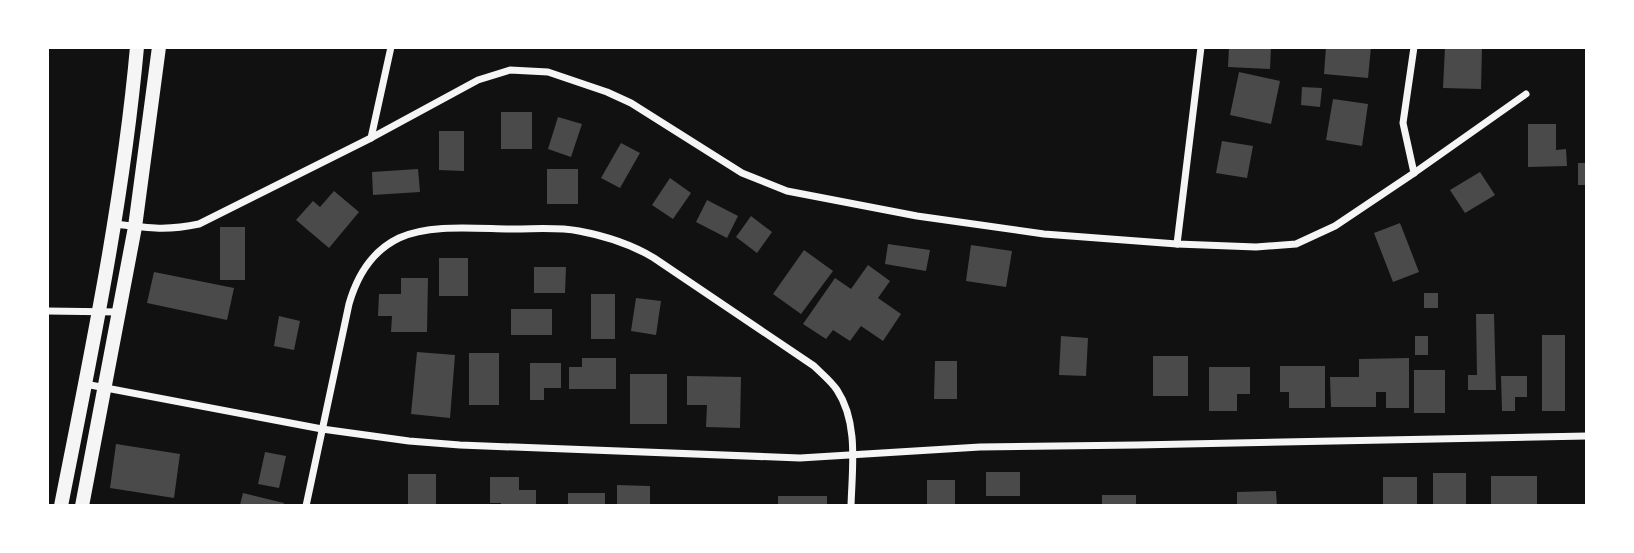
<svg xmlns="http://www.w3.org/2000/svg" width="1634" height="553" font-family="'Archivo Narrow',sans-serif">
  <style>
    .building { fill: #4a4a4a }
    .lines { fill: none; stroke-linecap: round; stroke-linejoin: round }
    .minor { stroke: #f5f5f5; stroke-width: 7 }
    .secondary { stroke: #f5f5f5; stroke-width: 14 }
  </style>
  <rect width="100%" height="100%" fill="#111"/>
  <g class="building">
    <path d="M1229,47h42l-1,22 -42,-2z"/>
    <path d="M1326,47h45l-3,31 -44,-4z"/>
    <path d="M1445,47l37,1 -1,41 -38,-1z"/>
    <path d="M1239,72l41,9 -9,43 -41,-9z"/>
    <path d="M1302,87l20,1 -2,19 -19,-2z"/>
    <path d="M1333,99l35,5 -6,42 -36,-6z"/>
    <rect x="501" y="112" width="31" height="37"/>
    <path d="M558,117l24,7 -11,33 -23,-8z"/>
    <path d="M1528,124h28v26l10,-1 1,17 -39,1z"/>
    <path d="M439,131h25v40l-25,-1z"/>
    <path d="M1222,141l31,5 -6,32 -31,-5z"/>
    <path d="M621,143l19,10 -20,35 -19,-10z"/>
    <rect x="1578" y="163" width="9" height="22"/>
    <path d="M418,169l2,23 -47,3 -1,-23z"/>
    <rect x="547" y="169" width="31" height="35"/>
    <path d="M1480,172l15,23 -30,18 -15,-23z"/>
    <path d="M670,178l21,15 -18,26 -21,-14z"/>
    <path d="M334,191l25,21 -30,36 -33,-28 17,-19 7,6z"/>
    <path d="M707,200l31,16 -11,22 -31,-16z"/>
    <path d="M751,216l21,16 -15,21 -21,-16z"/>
    <path d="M1400,223l19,49 -26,10 -19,-49z"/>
    <rect x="220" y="227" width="25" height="53"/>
    <path d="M888,244l42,6 -4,21 -41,-7z"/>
    <path d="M971,245l41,6 -6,36 -40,-6z"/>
    <path d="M804,250l29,21 -32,43 -28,-20z"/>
    <rect x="439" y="258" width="29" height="38"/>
    <path d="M868,265l22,16 -12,17 23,16 -18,27 -22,-15 -11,15 -17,-11 -7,9 -23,-15 32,-46 16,11z"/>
    <path d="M534,267h32l-1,26h-31z"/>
    <path d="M154,272l80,16 -7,32 -80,-17z"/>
    <path d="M401,278h27l-1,54h-36l1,-16h-14l1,-22h22z"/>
    <rect x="1424" y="293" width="14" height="15"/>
    <rect x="591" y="294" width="24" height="45"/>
    <path d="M636,298l25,3 -5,34 -25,-4z"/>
    <rect x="511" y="309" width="41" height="26"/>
    <path d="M1476,314h18l2,76h-28v-15h9z"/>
    <path d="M279,316l21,5 -6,29 -20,-4z"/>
    <rect x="1542" y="335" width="23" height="76"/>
    <path d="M1061,336l27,2 -2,38 -27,-1z"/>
    <rect x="1415" y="336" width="13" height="19"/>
    <path d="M417,352l38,3 -5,63 -39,-4z"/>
    <rect x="469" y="353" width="30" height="52"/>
    <rect x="1153" y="356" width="35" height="40"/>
    <path d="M582,358h34v31h-47v-22h13z"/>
    <path d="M1409,358v50h-23v-16h-10v15h-45l-1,-30h29v-18z"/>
    <path d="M935,361h22v38h-23z"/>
    <path d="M530,363h31v25h-17v12h-14z"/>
    <path d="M1280,366h45v42h-36v-16h-9z"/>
    <path d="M1209,367h41v27h-13v17h-28z"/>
    <rect x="1414" y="370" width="31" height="43"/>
    <rect x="630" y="374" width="37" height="50"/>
    <path d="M687,376l54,1 -1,51 -34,-1 1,-22h-20z"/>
    <path d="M1501,376h26v21h-12v14h-13z"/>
    <path d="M116,444l64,10 -6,44 -64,-10z"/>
    <path d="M265,452l21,4 -7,32 -21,-4z"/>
    <rect x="986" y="472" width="34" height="24"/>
    <rect x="1433" y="473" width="33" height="33"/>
    <rect x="408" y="474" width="28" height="32"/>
    <path d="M1491,476h46v28l-46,2z"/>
    <path d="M490,477h29v13h17v16h-35v-3h-11z"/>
    <rect x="1383" y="477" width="34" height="29"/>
    <rect x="927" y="480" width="28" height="26"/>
    <path d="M617,485l33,1v20h-33z"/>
    <path d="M1276,491l1,15h-40v-14z"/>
    <path d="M243,493l41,10 -1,3 -43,-1z"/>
    <rect x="568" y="493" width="37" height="13"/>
    <rect x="1102" y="495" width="34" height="11"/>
    <rect x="778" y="496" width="49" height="10"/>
  </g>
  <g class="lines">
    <g class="minor">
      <path d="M371,138l20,-91"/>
      <path d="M1414,173l-11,-50 11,-76"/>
      <path d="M114,224c33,4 53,7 85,0l172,-86 107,-58 32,-10 38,2 59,20 24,11 111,70 45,18 130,25 127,18 133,10 79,3 40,-3 39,-18 79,-53 112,-79"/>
      <path d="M1177,244l24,-197"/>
      <path d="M47,311l72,1"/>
      <path d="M85,384l237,45 87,12 51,4 340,13 180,-11 157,-2 450,-9"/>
      <path d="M306,506l43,-202c8,-28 23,-53 50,-66 31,-15 82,-9 116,-9 21,0 43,-2 64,2 27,5 52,13 75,27l160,108c8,8 17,15 23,24 22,33 15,79 14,116"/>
    </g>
    <g class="secondary">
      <path d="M61,506c30,-152 62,-304 76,-459"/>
      <path d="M82,506l53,-279 24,-180"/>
    </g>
  </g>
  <rect width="1634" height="553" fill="none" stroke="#ffffff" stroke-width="98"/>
</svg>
